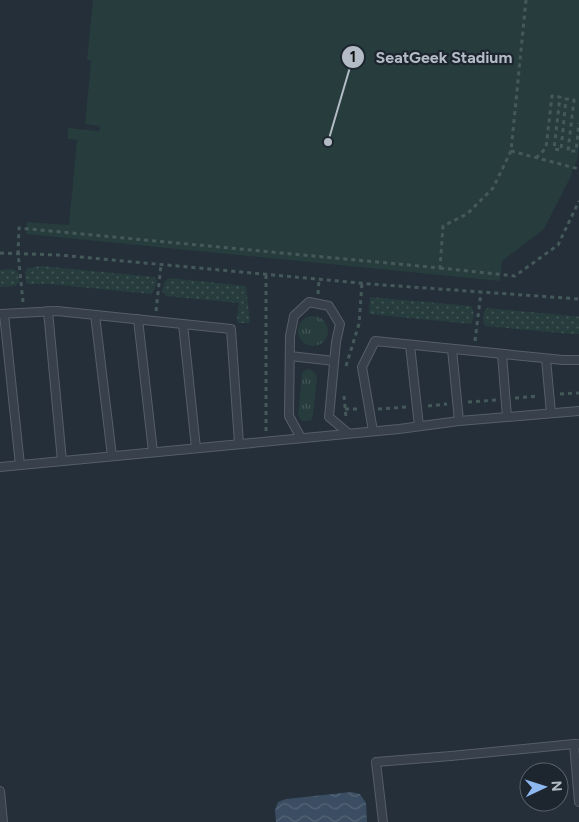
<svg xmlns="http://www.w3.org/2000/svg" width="579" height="822" font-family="Figtree,sans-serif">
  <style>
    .grass { fill: url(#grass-tufts) }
    .park { fill: url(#park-dots) }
    .pitch { fill: #273c3c }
    .water { fill: url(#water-waves) }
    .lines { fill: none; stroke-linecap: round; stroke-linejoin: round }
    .lane-casing { stroke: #565e68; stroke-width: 10 }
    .path { stroke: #46595a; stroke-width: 3; stroke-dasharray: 4 4; stroke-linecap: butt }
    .lane { stroke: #38404b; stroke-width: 8 }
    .leader { fill: none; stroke: #b3bbc6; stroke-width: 2 }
    .callout-dot { fill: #b3bbc6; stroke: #1d252f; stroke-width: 2 }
    .mark-label { font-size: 15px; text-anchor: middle; font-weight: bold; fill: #111 }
    .callout-label { font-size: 16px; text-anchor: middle; font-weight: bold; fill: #b3bbc6; stroke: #1d252f; stroke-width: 4.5; stroke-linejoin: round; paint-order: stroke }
  </style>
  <defs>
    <pattern id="grass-tufts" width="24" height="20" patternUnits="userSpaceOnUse" patternTransform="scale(1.25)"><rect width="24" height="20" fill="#273c3c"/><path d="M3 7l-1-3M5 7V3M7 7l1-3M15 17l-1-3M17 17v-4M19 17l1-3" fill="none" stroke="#445657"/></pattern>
    <pattern id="park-dots" width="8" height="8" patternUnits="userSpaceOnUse" patternTransform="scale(1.25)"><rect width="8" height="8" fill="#273c3c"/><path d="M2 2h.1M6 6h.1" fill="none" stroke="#445657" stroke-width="1.8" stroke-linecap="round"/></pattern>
    <pattern id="water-waves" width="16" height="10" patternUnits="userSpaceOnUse" patternTransform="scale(1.25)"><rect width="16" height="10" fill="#3b4d62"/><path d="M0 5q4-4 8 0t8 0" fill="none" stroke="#556577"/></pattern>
  </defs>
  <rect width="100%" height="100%" fill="#242f3a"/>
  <g class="grass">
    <circle cx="313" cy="331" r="15"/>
    <path d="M308,369l4,1 5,6 -4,40 -2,4 -5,1h-4l-4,-6 4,-41 2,-3z"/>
  </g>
  <g class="park">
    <path d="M41,266l114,11 2,4 -3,9 -3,4 -101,-10h-21l-3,-1 -1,-12 3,-3z"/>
    <path d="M13,269l5,3 1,10 -4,4 -15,1v-17z"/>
    <path d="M170,278l76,8 4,37h-12l-1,-4 2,-16 -73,-7 -4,-5 3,-10z"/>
    <path d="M370,297l101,9c4,7 3,11 0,18l-102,-10z"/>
    <path d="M487,308l86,8h6v18h-8l-86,-8c-3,-7 -2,-11 0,-17z"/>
  </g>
  <path class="pitch" d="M93,0h486v145l-2,16 -4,7 -2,8 -27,53 -42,32 -2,20 -474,-47 1,-12 42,3 8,-85 -9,-1v-11l31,3 1,-5 -15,-2 6,-63 -4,-1z"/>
  <path class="water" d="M351,792l9,2 6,9 1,19h-91l-1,-12 3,-8 8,-3z"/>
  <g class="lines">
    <g class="lane-casing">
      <g id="lane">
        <path d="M48,311l14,150"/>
        <path d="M0,314l57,-3 174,18 8,115"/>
        <path d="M4,314l16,151"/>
        <path d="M95,315l17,141"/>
        <path d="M138,319l15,133"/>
        <path d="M183,324l13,124"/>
        <path d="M410,345l9,81"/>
        <path d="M452,349l7,72"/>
        <path d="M502,354l5,63"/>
        <path d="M290,356l44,5"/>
        <path d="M546,359l5,54"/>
        <path d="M373,431l-11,-64 13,-26 188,19h16"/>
        <path d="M301,438l-12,-22 1,-80 4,-20 15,-14 20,4 11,18 -4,18 -7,75 19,16"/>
        <path d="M0,467l399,-38 60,-8 120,-10"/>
        <path d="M577,744h-3l5,58"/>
        <path d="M0,791l3,31"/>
        <path d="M383,822l-7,-60 75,-6 123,-12"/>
      </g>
    </g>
    <g class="path">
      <path d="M511,151l68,18"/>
      <path d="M536,158l10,-10 6,-52 8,1 -6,52 7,1 5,-51 8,1 -6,51h8l3,-28"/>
      <path d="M0,253l59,2 311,29 209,15"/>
      <path d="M440,268l75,8 43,-31 21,-44"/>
      <path d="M266,275v157"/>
      <path d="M318,294l1,-14"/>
      <path d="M23,302l-5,-49 1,-25 421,40 3,-42 24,-12 26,-26 18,-37 15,-151"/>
      <path d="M156,311l5,-46"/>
      <path d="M475,341l6,-49"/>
      <path d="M346,366l13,-42 3,-41"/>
      <path d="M560,394l19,-1"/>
      <path d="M344,396l2,21"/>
      <path d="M515,398l24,-2"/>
      <path d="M468,402l29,-2"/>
      <path d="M428,406l19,-2"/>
      <path d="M345,409h14"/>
      <path d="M378,409l29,-2"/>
    </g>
    <use href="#lane" class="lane"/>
  </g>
  <path class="leader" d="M328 142L353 57"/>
  <g class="callout-dot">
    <circle cx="328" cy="142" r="5"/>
    <circle cx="353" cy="57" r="12"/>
  </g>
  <g class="mark-label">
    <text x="353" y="62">1</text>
  </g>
  <g class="callout-label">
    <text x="444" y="63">SeatGeek Stadium</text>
  </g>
  <g transform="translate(544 787) rotate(86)"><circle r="24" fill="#1d252f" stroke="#59616b"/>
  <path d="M0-4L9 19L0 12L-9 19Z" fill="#8eb8f0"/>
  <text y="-8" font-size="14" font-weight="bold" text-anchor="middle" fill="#b3bbc6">N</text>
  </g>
</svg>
